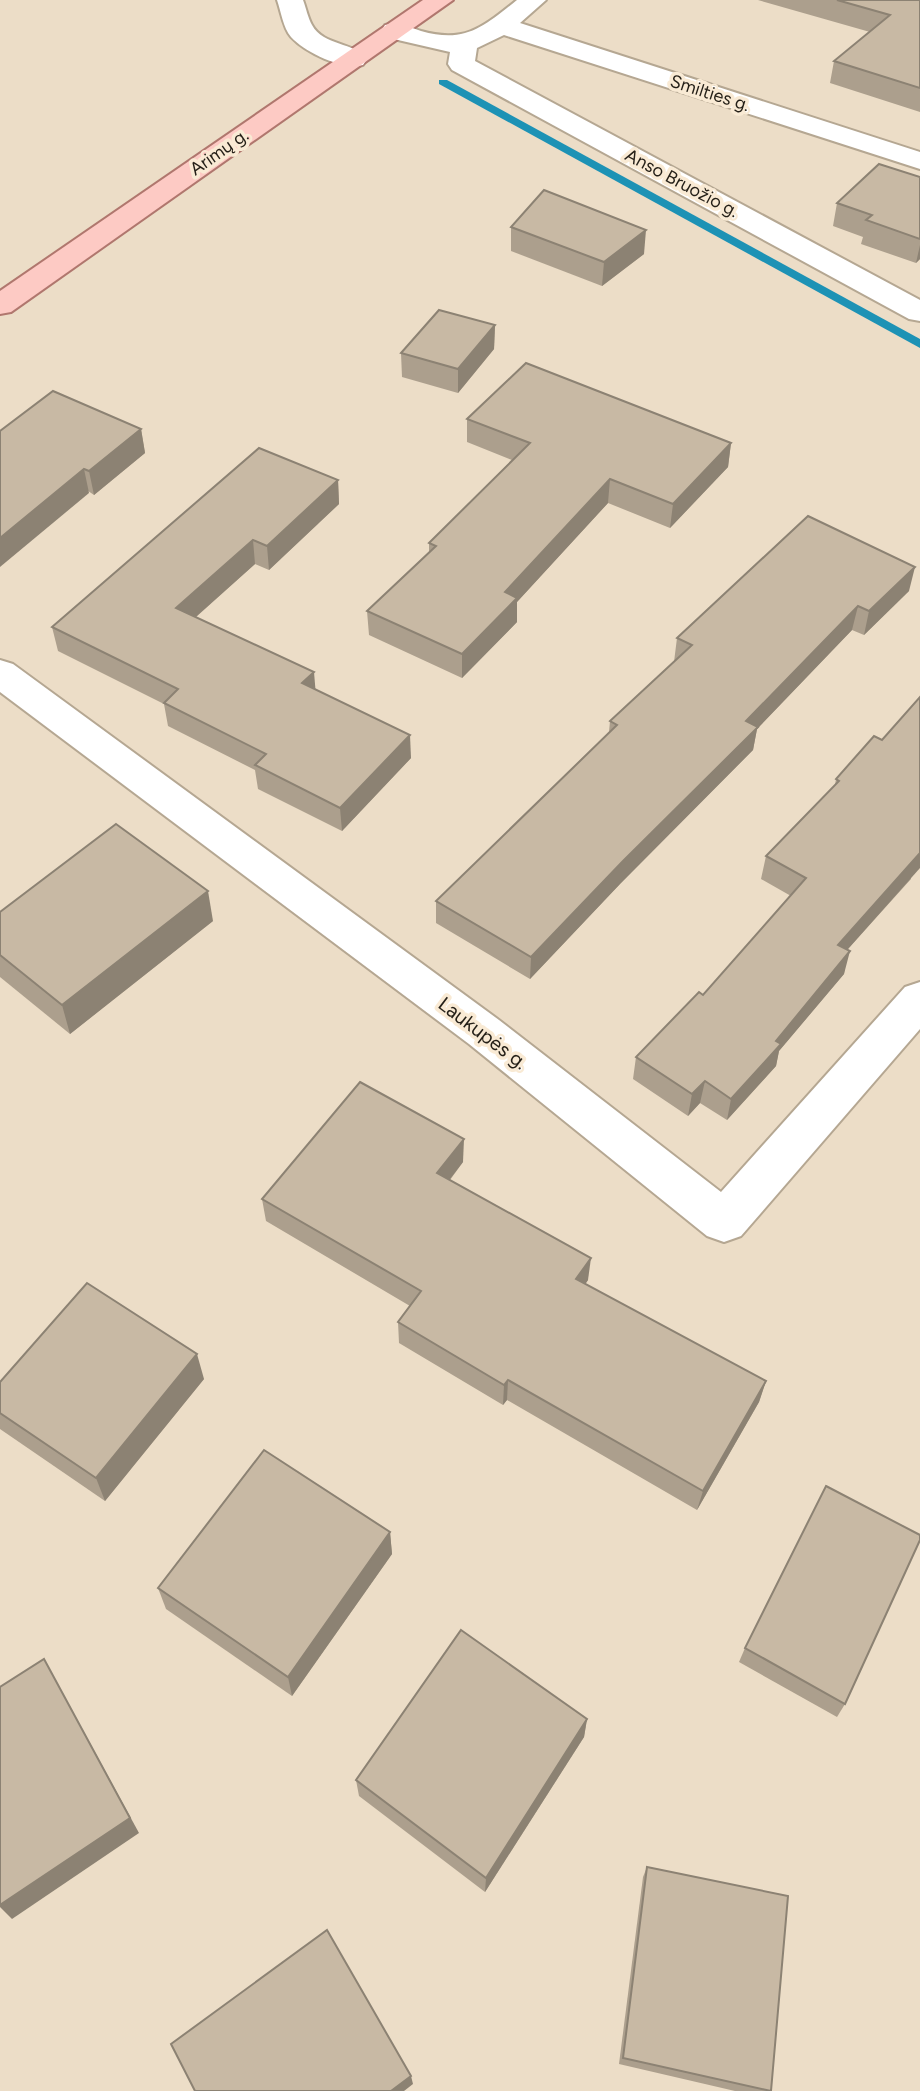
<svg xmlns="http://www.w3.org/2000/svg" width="920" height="2091" font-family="Figtree,sans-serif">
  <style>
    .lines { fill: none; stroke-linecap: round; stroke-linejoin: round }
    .stream { fill: #1d92b5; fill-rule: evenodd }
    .minor-casing { stroke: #b5a792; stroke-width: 4 }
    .major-casing { stroke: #b0776e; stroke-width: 4 }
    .minor { fill: #fff; fill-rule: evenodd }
    .major { fill: #fdcac4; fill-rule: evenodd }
    .wall { fill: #ac9f8d }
    .shaded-wall { fill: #8c8273 }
    .building { fill: #c8b9a4; stroke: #8c8273; stroke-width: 2 }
    .labels { text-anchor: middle; stroke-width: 7; stroke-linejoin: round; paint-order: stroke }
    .far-street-label { font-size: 18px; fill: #241f17; stroke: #f9ead4 }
    .street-label { font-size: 20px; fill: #241f17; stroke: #f9ead4 }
  </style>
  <rect width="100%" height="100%" fill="#ecddc7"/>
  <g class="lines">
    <path class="stream" d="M439,80h8l473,259v9l-481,-264z"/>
    <g class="minor-casing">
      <g id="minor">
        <path d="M277,0h26c3,8 5,18 9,25 11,21 43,17 55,34l-4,6c-21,5 -57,-12 -72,-28 -8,-9 -10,-26 -14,-37z"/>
        <path d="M517,0h29l-26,23 400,129v17l-416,-134 -27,13 -2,13 445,239v21l-11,-2 -457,-249 -4,-6 2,-12 -65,-15 -4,-6 4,-6c13,-3 24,2 36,6 45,13 63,-5 96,-31z"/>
        <path d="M0,660l13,4 486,356 222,172 184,-205 15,-5v47l-179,207 -17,6 -17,-6 -238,-192 -469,-352z"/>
      </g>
    </g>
    <g class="major-casing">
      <path id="major" d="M423,0h30l-442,312 -11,2v-23z"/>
    </g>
    <use href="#minor" class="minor"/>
    <use href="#major" class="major"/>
  </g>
  <g class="wall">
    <path d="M758,0h162v112l-90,-29 4,-22 36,-29z"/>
    <path d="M920,177v82l-4,4 -55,-19 2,-7 -30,-11 4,-23z"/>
    <path d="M511,227l133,27 -42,32 -91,-35z"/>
    <path d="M495,325l-1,24 -36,44 -56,-16 -1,-24z"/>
    <path d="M467,419l264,24 -3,24 -58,61 -62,-25 -91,99v20l-55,56 -93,-43 -2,-24 62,-58v-10l83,-83 -45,-18z"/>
    <path d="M141,429l4,24 -51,42 -94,-64z"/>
    <path d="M338,480l1,24 -70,66 -14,-6 -59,53 119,73 96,68 -69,73 -84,-42 -3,-19 -87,-44 -4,-22 -106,-53 -6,-24z"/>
    <path d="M909,591l-45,44 -12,-5 -95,99 -4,21 -133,134 -90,95 -94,-56v-22l173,-169 1,-11 64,-59 3,-24z"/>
    <path d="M874,736l37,143 -64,71 -3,24 -65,77 -3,15 -49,54 -27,-17 -12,13 -55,-37 3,-22 67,-62 88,-99 -30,-17 5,-23 69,-71 1,-6z"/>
    <path d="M0,912l213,9 -143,113 -70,-57z"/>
    <path d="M463,1162l-13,18 138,100 -3,4 181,97 -7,21 -62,108 -190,-110 -4,5 -104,-62 -1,-21 12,-16 -144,-85 -4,-22z"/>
    <path d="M204,1379l-99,122 -105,-72v-47z"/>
    <path d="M390,1532l2,22 -100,142 -126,-87 -8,-21z"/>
    <path d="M745,1648l100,56 -8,13 -98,-55z"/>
    <path d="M587,1719l-3,18 -99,155 -126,-96 -3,-16z"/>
    <path d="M647,1867l124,224h-36l-116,-27 24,-187z"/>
  </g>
  <g class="shaded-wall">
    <path d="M646,230l-2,24 -42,32 2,-24z"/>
    <path d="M920,245v14l-4,4z"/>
    <path d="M495,325l-1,24 -36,44v-24z"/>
    <path d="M141,429l4,24 -51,42 -5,-24z"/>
    <path d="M731,443l-3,24 -58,61 3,-24z"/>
    <path d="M84,469l5,24 -89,74v-29z"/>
    <path d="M610,479l-2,24 -91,99v20l-55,56v-24l43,-62z"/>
    <path d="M338,480l1,24 -70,66 -2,-24z"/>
    <path d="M253,540l2,24 -75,67 -4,-23z"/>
    <path d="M915,567l-6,24 -45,44 5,-24z"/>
    <path d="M858,606l-6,24 -95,99 -4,21 -133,134 -90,95 1,-22 215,-236z"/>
    <path d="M314,672l2,24 -14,-13z"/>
    <path d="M410,735l1,23 -69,73 -2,-23z"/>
    <path d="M920,853v15l-88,99 6,-22z"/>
    <path d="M208,891l5,30 -143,113 -8,-29z"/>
    <path d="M850,951l-6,23 -65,77 -3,15 -49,54 4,-21 45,-58z"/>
    <path d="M705,1081l-5,22 -12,13 4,-22z"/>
    <path d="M464,1139l-1,23 -26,34v-23z"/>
    <path d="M591,1258l-3,22 -14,21 2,-22z"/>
    <path d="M197,1354l7,25 -99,122 -9,-23z"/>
    <path d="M508,1380l-1,20 -4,5 1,-20z"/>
    <path d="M766,1381l-7,21 -62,108 6,-19z"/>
    <path d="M390,1532l2,22 -100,142 -4,-19z"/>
    <path d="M44,1659l95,174 -127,86 -12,-12v-2z"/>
    <path d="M587,1719l-3,18 -99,155 1,-14z"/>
    <path d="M411,2076l2,8 -9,7h-13z"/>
  </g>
  <g class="building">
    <path d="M837,0h83v88l-86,-27 56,-46z"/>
    <path d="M879,164l41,13v62l-54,-19 6,-5 -35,-12z"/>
    <path d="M544,190l102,40 -42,32 -93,-35z"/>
    <path d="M439,310l56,15 -37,44 -57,-16z"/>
    <path d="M526,363l205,80 -58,61 -63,-25 -105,113 12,6 -55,56 -95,-43 69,-65 -7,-3 101,-100 -63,-24z"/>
    <path d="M53,391l88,38 -52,42 -5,-2 -84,69v-107z"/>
    <path d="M259,448l79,32 -71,66 -14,-6 -77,68 138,64 -12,11 108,52 -70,73 -85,-43 11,-11 -102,-51 14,-14 -126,-62z"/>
    <path d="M808,516l107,51 -46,44 -11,-5 -112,115 12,6 -135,134 -92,96 -95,-56 181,-176 -7,-4 82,-76 -15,-7z"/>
    <path d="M920,697v156l-82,92 12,6 -74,90 5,3 -50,55 -26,-18 -13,13 -56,-37 63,-65 4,3 103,-117 -40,-22 73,-75 -3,-2 38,-43 8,4z"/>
    <path d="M116,824l92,67 -146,114 -62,-50v-43z"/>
    <path d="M360,1082l104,57 -27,34 154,85 -15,21 190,102 -63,110 -195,-111 -4,5 -106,-63 23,-31 -159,-92z"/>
    <path d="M87,1283l110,71 -101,124 -96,-65v-31z"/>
    <path d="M264,1450l126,82 -102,145 -130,-89z"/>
    <path d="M826,1486l94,49v5l-75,164 -100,-56z"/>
    <path d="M461,1630l126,89 -101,159 -130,-98z"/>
    <path d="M44,1659l86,159 -130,87v-218z"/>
    <path d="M647,1867l141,29 -17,195 -148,-33z"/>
    <path d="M327,1930l84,146 -20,15h-196l-24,-47z"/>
  </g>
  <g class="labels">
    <g class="far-street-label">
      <text transform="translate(710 93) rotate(18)" y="6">Smilties g.</text>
      <text transform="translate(219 152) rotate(-35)" y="6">Arimų g.</text>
      <text transform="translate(682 183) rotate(28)" y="6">Anso Bruožio g.</text>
    </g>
    <g class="street-label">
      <text transform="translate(483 1033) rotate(37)" y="7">Laukupės g.</text>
    </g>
  </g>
</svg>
